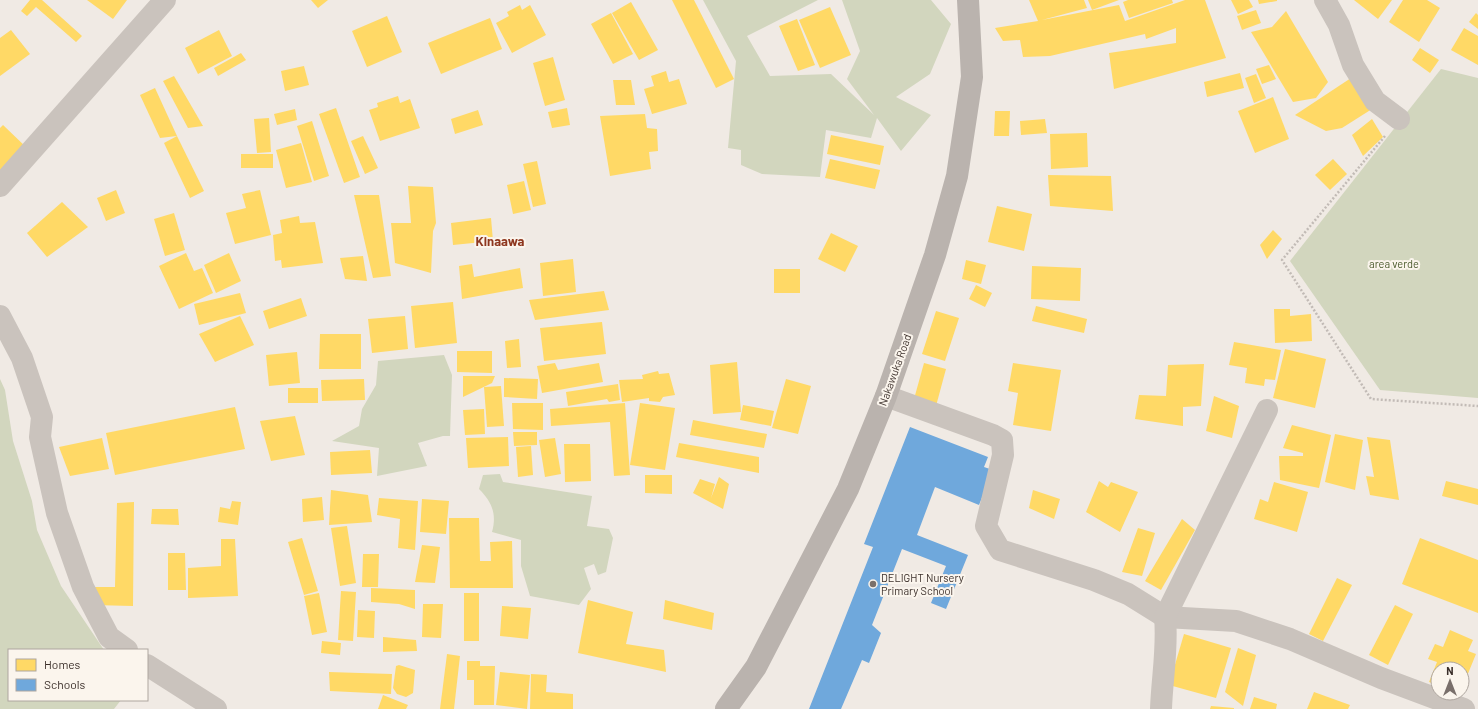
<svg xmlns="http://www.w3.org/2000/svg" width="1478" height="709" font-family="Barlow,sans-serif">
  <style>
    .green { fill: #d2d6be }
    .homes { fill: #ffd966 }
    .schools { fill: #6fa8dc }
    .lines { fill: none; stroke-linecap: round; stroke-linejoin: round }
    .path { stroke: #c2bbb6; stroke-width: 2.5; stroke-dasharray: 2 2; stroke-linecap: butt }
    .street { stroke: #cac3bd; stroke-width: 22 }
    .secondary { stroke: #bab3ae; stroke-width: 22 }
    .poi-dot { fill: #7a706b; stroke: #fbf5ed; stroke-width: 1.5 }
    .labels { text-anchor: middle; stroke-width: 4; stroke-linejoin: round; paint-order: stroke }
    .park-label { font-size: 11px; fill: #4b5b2d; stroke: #fbf5ed }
    .street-label { font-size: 11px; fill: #3b2f2a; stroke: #fbf5ed }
    .poi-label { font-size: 11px; fill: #3b2f2a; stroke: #fbf5ed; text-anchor: start }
    .quarter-label { font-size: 13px; font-weight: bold; fill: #8e371f; stroke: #fbf5ed }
  </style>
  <rect width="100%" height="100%" fill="#f0eae4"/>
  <g class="green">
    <path d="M703,0h115l-71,36 23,40 61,-2 43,41 -27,-36 13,-28 -18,-51h89l20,24 -21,50 -34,23 35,18 -30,36 -24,-33 -6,20 -45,-8 -6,47 -58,-3 -21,-9v-15l-13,-2 8,-87z"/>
    <path d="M1441,69l37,9v320l-98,-8 -90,-129z"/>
    <path d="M444,355l8,20 -2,61h-7l-25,7 9,23 -50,10 2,-28 -47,-7 27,-15 3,-17 14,-24 2,-24z"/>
    <path d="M0,379l5,11 8,51 19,60 5,29 24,56 43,64h-95v50h112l-7,9h-114z"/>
    <path d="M500,474l3,8 89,14 -5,30 22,3 4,9 -7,34 -8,3 -4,-11 -10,4 7,21 -12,16 -49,-9 -9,-30v-26l-29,-8c5,-18 0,-30 -13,-43l4,-14z"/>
  </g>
  <g class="homes">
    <path d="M30,0h12l40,36 -6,6 -40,-35 -9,9 -6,-5z"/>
    <path d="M87,0h40l-14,19z"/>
    <path d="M311,0h17l-10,8z"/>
    <path d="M672,0h22l40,79 -18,9z"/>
    <path d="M1029,0h55l3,8 -45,12 77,-15 6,16 60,-21h20l21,58 -112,31 -5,-36 67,-10v-15l-30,11 -1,-5 -95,22 -27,1 -3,-17 -17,1 -8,-13 43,-7z"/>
    <path d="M1088,0h31l-27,10z"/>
    <path d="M1128,0h44l1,3 -44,15 -6,-16z"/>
    <path d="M1231,0h18l4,7 -15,7z"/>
    <path d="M1258,0h19v1l-18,3z"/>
    <path d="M1354,0h38l-14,19z"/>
    <path d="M1403,0h24l13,8 -21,34 -30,-20z"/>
    <path d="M631,2l27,48 -19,10 -27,-47z"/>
    <path d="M520,5l2,5 8,-5 16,30 -34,18 -16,-30 13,-7 -2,-4z"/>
    <path d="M830,7l21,48 -31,13 -21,-48z"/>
    <path d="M1256,10l5,13 -19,7 -5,-14z"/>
    <path d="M1286,11l42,71 -12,16 -23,4 -42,-70 21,-5z"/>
    <path d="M611,13l22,41 -20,10 -22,-40z"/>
    <path d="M1476,13l2,2v14l-9,-7z"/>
    <path d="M387,16l15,36 -35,15 -15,-36z"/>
    <path d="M490,18l12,31 -61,25 -13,-31z"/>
    <path d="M797,19l18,46 -17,6 -19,-45z"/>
    <path d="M1464,28l14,8v29l-27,-15z"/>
    <path d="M11,30l19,24 -30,22v-38z"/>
    <path d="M219,30l13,26 -34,18 -13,-26z"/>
    <path d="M1420,48l19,12 -9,13 -18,-13z"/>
    <path d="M241,53l5,7 -28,16 -4,-8z"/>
    <path d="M553,57l12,43 -20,6 -12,-43z"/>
    <path d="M1269,65l7,14 -14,5 -6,-15z"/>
    <path d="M304,66l5,19 -24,6 -4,-20z"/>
    <path d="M666,71l3,11 10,-3 8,25 -35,10 -8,-25 10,-3 -3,-10z"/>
    <path d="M1240,73l4,15 -37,9 -3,-15z"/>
    <path d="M1256,74l10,24 -12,5 -9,-25z"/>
    <path d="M174,76l29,50 -15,2 -25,-47z"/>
    <path d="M1351,78l21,31 -30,19 -16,3 -31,-16z"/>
    <path d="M613,80h18l4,25h-19z"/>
    <path d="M155,88l22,48 -17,2 -20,-43z"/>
    <path d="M398,96l2,7 10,-4 10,29 -40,13 -11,-31 9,-3 -1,-4z"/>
    <path d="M1273,97l16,42 -34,14 -17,-42z"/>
    <path d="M336,108l24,69 -16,6 -25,-69z"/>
    <path d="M567,108l3,17 -18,3 -4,-16z"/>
    <path d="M295,109l2,11 -20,5 -3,-11z"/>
    <path d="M478,110l5,15 -28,9 -4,-15z"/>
    <path d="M995,111h15l-1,25h-15z"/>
    <path d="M645,114l2,14 10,1 1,22 -9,1 2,17 -41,7 -10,-60z"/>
    <path d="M269,118l2,34 -14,1 -3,-34z"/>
    <path d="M1045,119l2,14 -26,2 -1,-14z"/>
    <path d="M1372,119l11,18 -20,19 -11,-21z"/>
    <path d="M312,121l17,55 -15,5 -17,-55z"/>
    <path d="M3,125l25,24 -28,29v-50z"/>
    <path d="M1087,133l1,34 -37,2 -1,-35z"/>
    <path d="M831,135l53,11 -4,19 -53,-11z"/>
    <path d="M177,136l27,55 -14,7 -26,-55z"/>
    <path d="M363,136l15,32 -13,6 -14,-33z"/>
    <path d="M301,143l11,39 -26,6 -10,-38z"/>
    <rect x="241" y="154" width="32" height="14"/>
    <path d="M830,159l50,11 -5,19 -50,-11z"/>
    <path d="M1333,159l14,15 -17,16 -15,-15z"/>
    <path d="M537,161l9,43 -13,3 -10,-43z"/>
    <path d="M1048,175l63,1 2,35 -63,-5z"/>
    <path d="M524,181l7,29 -18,4 -6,-29z"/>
    <path d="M408,186l25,1 3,36 -3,8 -2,42 -36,-10 -4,-40h20z"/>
    <path d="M116,190l9,23 -19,8 -9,-23z"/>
    <path d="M260,190l11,45 -36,9 -9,-31 20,-5 -4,-14z"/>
    <path d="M354,195h25l12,81 -18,2z"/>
    <path d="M62,202l26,25 -41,30 -20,-24z"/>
    <path d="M997,206l35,8 -8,37 -36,-9z"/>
    <path d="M174,213l11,37 -20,6 -11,-37z"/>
    <path d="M299,216l1,7 15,-1 8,41 -41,5 -1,-8 -6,1 -2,-26 9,-2 -2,-13z"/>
    <path d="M491,218l2,23 -40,4 -2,-22z"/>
    <path d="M1273,230l9,9 -15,20 -7,-14z"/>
    <path d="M831,233l27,13 -13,26 -27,-13z"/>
    <path d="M186,253l8,18 8,-3 11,25 -34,16 -20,-43z"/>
    <path d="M229,253l12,28 -25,12 -12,-28z"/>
    <path d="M363,256l4,25 -22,-2 -5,-21z"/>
    <path d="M573,259l3,33 -33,4 -3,-33z"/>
    <path d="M966,260l20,5 -5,19 -19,-5z"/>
    <path d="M472,264l2,13 46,-9 3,20 -61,11 -3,-33z"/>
    <path d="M1032,266l49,2 -1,33 -49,-2z"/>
    <rect x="774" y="269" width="26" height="24"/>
    <path d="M976,285l16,8 -7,14 -16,-8z"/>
    <path d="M604,291l5,19 -74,10 -6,-20z"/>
    <path d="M240,293l6,20 -47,12 -5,-21z"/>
    <path d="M301,298l6,18 -38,13 -6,-18z"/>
    <path d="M453,302l4,41 -42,5 -4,-42z"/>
    <path d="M1036,306l51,13 -3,14 -52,-12z"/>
    <path d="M1274,309h16v7l21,-2 1,27 -37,2z"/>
    <path d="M936,311l23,7 -14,43 -23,-7z"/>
    <path d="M240,316l14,29 -39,17 -16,-28z"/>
    <path d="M405,316l3,33 -36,4 -4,-34z"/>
    <path d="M602,322l4,32 -62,7 -4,-33z"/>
    <path d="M320,334h41v35h-42z"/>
    <path d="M519,339l2,28 -14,1 -2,-27z"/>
    <path d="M1234,342l47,8 -6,30 -10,-1 -1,7 -19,-3 2,-15 -18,-3z"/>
    <path d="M1285,349l41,10 -11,49 -42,-10z"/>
    <path d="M457,351h35v22l-35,-1z"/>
    <path d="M297,352l3,31 -31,3 -3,-31z"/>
    <path d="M737,362l4,50 -28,2 -3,-49z"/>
    <path d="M555,363l3,7 41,-7 4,19 -61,11 -5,-27z"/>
    <path d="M924,363l22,6 -10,37 -22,-7z"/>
    <path d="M1013,363l48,7 -10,61 -38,-6 5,-32 -10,-2z"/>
    <path d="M1204,364l-3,42 -18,1v19l-48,-7 4,-24 27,1 2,-31z"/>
    <path d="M658,371l1,3 10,-1 6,22 -12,2 -3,5 -11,-1v-3l-27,4 -3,-22 24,-1 -1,-4z"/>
    <path d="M463,376h32l-3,7 -29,14z"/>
    <path d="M504,378l34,1 -1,20 -33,-2z"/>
    <path d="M364,379l1,21 -43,1 -1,-21z"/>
    <path d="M786,379l25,7 -13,48 -26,-6z"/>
    <path d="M618,384l2,16 -11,2 -2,-3 -39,7 -2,-14z"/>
    <path d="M501,386l3,40 -17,1 -3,-40z"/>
    <rect x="288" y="388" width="30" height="15"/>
    <path d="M1214,396l25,10 -7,32 -26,-7z"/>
    <path d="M512,403h31v27l-30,-1z"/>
    <path d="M625,403l5,72 -16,1 -4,-54 -59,4 -1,-17z"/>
    <path d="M640,403l35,5 -10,62 -35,-5z"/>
    <path d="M743,405l31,6 -3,15 -31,-6z"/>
    <path d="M235,407l10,42 -130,26 -9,-42z"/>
    <path d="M484,409l1,25 -20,1 -2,-25z"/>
    <path d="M295,416l10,39 -34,6 -11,-40z"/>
    <path d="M693,420l74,14 -3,14 -74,-13z"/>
    <path d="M1292,425l39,10 -12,53 -39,-8 -1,-24h24v-3l-20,-5z"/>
    <path d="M513,432h24v13l-23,1z"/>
    <path d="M1335,434l28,6 -8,50 -30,-8z"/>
    <path d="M508,437l1,29 -41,2 -2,-30z"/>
    <path d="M1367,437l23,3 9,60 -29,-5 -4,-19 8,1z"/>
    <path d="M102,438l7,31 -39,7 -11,-29z"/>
    <path d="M555,438l6,36 -16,3 -6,-37z"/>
    <path d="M679,443l80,14v16l-83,-16z"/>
    <path d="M564,444h26l1,37 -26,1z"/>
    <path d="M531,446l2,29 -15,2 -2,-30z"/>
    <path d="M370,450l2,23 -41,2 -1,-23z"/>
    <path d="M645,475h27v19l-27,-1z"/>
    <path d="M719,477l10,7 -6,25 -30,-16 7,-14 15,5 -4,14z"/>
    <path d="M1099,481l9,6 3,-5 27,10 -18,40 -34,-20z"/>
    <path d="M1446,481l32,8v16l-36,-9z"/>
    <path d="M1274,482l34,10 -11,40 -43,-13 6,-20 8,3z"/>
    <path d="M331,490l37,5 4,27 -43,3z"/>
    <path d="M1033,490l27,9 -6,20 -25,-11z"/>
    <path d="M322,497l2,23 -21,2 -1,-23z"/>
    <path d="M379,498l39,3 -3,49 -17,-2 2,-29 -23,-4z"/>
    <path d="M422,499l27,2 -3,33 -26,-2z"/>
    <path d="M232,501l9,1 -3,23 -20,-3 2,-15 10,2z"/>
    <path d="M134,502l-1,104 -41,-1v-18h23l2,-84z"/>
    <path d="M152,509h26l1,16 -28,-1z"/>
    <path d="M449,518h30l1,43h11l-1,-19 22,-1 1,47h-63z"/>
    <path d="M1182,519l13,11 -34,60 -16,-9z"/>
    <path d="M347,526l9,57 -16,3 -9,-58z"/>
    <path d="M1138,528l17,5 -13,43 -20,-4z"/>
    <path d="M302,538l16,53 -14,4 -16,-53z"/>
    <path d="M1420,538l58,22v53l-76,-29z"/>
    <path d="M221,539h14l3,57 -50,2v-30l33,-2z"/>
    <path d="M422,545l18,2 -5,36 -20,-1z"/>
    <path d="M168,553h17l1,37h-18z"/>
    <path d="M363,554h16l-1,33h-16z"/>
    <path d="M1337,578l15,7 -29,56 -14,-7z"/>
    <path d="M371,588l44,2v19l-16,-5 -28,-2z"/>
    <path d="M341,591l15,1 -3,49 -15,-1z"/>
    <path d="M319,593l8,39 -15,3 -8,-39z"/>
    <rect x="464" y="593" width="15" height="48"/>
    <path d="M588,600l45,12 -7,32 38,6 2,22 -88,-19z"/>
    <path d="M665,600l49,13 -2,17 -49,-11z"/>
    <path d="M423,604h20l-2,34 -19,-1z"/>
    <path d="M1395,605l18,9 -25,51 -19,-10z"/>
    <path d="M502,606l29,2 -3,31 -28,-3z"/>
    <path d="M358,610l17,1 -1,27 -17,-1z"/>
    <path d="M1450,630l23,10 -5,11 8,3 -11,27 -3,-1v-11h-24v16l-9,-3 8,-20 -9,-3 7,-15 8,3z"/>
    <path d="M1184,634l47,14 -15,50 -47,-13z"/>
    <path d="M383,637l33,3 1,11 -34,1z"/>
    <path d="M322,641l19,2 -1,12 -19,-2z"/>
    <path d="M1238,648l18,7 -13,51 -18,-14z"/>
    <path d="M447,654l13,2 -6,53h-14z"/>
    <path d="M467,661h13v5h15l-1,39h-20v-25h-7z"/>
    <path d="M399,665l16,5 -2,23 -7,4 -9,-3 -4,-6 3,-22z"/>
    <path d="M329,672l63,2 -1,20 -61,-3z"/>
    <path d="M500,672l30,3 -3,34 -31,-4z"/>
    <path d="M531,674l16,1 -1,17 27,2v15h-43z"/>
    <path d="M1314,692l36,13 -2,4h-41z"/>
    <path d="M383,695l25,10 -2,4h-28z"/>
    <path d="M1254,697l23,7 -1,5h-26z"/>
    <path d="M1211,706l23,2v1h-24z"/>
  </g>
  <path class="schools" d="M910,427l78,30 -4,10 9,3 -14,35 -44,-18 -18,48 51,20 -22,54 -15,-6 15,-37 -44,-17 -30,76 9,8 -12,30 -7,-3 -21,49h-32l64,-162 -9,-3z"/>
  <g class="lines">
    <path class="path" d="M1385,136l-103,124 89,139 107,7"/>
    <g class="street">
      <path d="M1325,0l14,25 14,40 22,36 24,18"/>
      <path d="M0,186l165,-186"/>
      <path d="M0,316l22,42 20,59 -2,20 17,76 26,74 26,50 18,13"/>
      <path d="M886,396l107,39 9,5 1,15 -17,71 14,24 94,30 34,14 37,23 71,4 54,18 91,39 83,31"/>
      <path d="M147,665l69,44"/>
      <path d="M1161,709c1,-31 7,-61 4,-92l102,-207"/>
    </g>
    <path class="secondary" d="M726,709l30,-42 92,-178 38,-93 49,-141 22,-79 15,-99 -4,-77"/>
  </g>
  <circle class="poi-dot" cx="873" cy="584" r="4"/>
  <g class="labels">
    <g class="park-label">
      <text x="1394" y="268">area verde</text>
    </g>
    <g class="street-label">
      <text transform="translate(895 370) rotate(-70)" y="4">Nakawuka Road</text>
    </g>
    <g class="poi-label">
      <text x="881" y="582">DELIGHT Nursery<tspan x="881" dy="13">Primary School</tspan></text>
    </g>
    <g class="quarter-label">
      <text x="500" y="246">Kinaawa</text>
    </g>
  </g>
  <rect x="8" y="649" width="140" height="52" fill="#fbf5ed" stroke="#aea69f"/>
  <rect x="16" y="659" width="20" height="12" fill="#ffd966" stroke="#aea69f"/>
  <text x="44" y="669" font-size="12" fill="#3b2f2a">Homes</text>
  <rect x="16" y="679" width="20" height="12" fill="#6fa8dc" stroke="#aea69f"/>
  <text x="44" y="689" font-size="12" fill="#3b2f2a">Schools</text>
  <g transform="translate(1450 681)"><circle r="19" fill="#fbf5ed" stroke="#aea69f"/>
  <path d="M0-3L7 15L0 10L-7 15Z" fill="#7a706b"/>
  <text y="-6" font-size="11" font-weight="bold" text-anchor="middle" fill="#3b2f2a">N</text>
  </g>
</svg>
